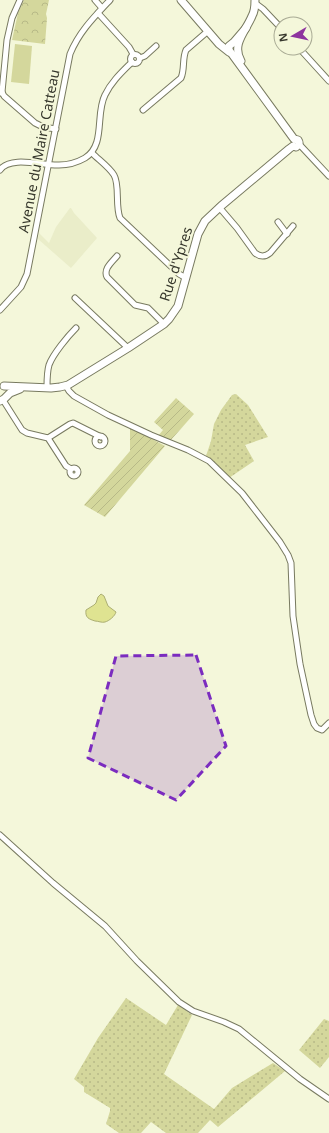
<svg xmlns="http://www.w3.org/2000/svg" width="329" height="1133" font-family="'Noto Sans',sans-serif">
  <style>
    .built { fill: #eaedc9 }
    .grass { fill: url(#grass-dots) }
    .park { fill: url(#park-crowns) }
    .garden { fill: url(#garden-furrows) }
    .pitch { fill: #d4d79c }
    .water { fill: #dfe391; stroke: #acaf73 }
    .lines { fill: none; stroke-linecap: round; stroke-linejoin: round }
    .street-casing { stroke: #787a60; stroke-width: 7 }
    .secondary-casing { stroke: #787a60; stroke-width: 9 }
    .street { stroke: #fff; stroke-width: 5 }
    .secondary { stroke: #fff; stroke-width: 7 }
    .marked { fill: #7b2cbf; fill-opacity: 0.2; stroke: #7b2cbf; stroke-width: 3; stroke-dasharray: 8 5; stroke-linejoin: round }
    .labels { text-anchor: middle; stroke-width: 4; stroke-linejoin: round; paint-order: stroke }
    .street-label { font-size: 14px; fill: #36372c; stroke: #f4f7da }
  </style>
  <defs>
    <pattern id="grass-dots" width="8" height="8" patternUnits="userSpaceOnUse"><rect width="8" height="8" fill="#d4d79c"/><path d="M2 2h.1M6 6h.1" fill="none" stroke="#b7b987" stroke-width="1.8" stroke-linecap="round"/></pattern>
    <pattern id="park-crowns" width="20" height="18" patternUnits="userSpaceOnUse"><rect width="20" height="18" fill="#d4d79c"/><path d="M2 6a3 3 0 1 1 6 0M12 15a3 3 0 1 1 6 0" fill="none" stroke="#b7b987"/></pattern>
    <pattern id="garden-furrows" width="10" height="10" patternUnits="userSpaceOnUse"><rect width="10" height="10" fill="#d4d79c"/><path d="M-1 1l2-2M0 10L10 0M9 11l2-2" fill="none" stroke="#b7b987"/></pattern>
  </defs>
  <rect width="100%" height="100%" fill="#f4f7da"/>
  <path class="built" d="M70,208h1l3,5 23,25 -26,30 -33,-29 1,-6 10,10 7,-16z"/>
  <g class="grass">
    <path d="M236,394l12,11 20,32 -23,8 9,16 -25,17 -23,-22 5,-15 3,-17 7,-14 11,-15z"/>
    <path d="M126,998l40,27 12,-20 14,10 -28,59 50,35 18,-21 41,-25 12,8 -67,56 -8,-7 -12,13h-32l-15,-11 -10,11h-22l-13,-9 4,-13v-3l-26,-16v-5l-10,-8 24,-41z"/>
    <path d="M324,1019l5,2v36l-9,11 -21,-18z"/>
  </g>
  <path class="park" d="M24,0h25l-3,14 1,4 -2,26 -33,-4 6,-27z"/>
  <g class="garden">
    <path d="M176,398l18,16 -24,27 -12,-5 5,-6 -9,-8z"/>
    <path d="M130,427l35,19 -60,71 -21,-12 46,-54z"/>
  </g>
  <path class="pitch" d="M15,44l17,2 -3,38 -18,-2z"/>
  <path class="water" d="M101,594l3,2 4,10 8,6c-1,4 -7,9 -11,10 -3,1 -7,-1 -10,-1 -6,-2 -10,-3 -9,-11l8,-5 2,-2 2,-6z"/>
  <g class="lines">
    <g class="street-casing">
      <g id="street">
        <path d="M95,0l7,8"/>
        <path d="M255,3l8,6 18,19"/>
        <path d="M98,13l31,34 4,7"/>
        <path d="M299,48l30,33"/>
        <circle cx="135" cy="59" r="4.5"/>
        <path d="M140,58l5,-2 11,-10"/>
        <path d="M2,92l2,4 31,27 8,4 13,2"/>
        <path d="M0,93l2,-1 5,-52 5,-22 8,-18"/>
        <path d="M143,110l38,-32c4,-9 1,-19 5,-28l22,-19"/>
        <path d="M299,144l30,32"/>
        <path d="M92,153c7,7 17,14 22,22 6,10 1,31 6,43l59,56 7,4"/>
        <path d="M0,170c10,-15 44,-4 59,-5 9,0 19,-3 26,-7 21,-13 10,-44 20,-63 6,-13 17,-23 27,-33"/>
        <path d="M219,207l18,21 18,25c5,4 10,4 15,0l23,-27"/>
        <path d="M278,222l9,12"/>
        <path d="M117,256c-5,6 -14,13 -10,21l28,28 13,3 16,16"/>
        <path d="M75,298l53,50"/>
        <path d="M0,310l21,-23 6,-13 43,-220c9,-22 24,-37 40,-54"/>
        <path d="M66,386l3,5 5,5 34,19 43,20 37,15 21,11 33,32 38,49 8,13 3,8 2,53 7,48 11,51 3,9 3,4 5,2 7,-7"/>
        <path d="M47,387c0,-7 0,-15 2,-22 4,-11 19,-29 27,-37"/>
        <path d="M3,400l19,30 5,3 21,5 18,28 5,3"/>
        <circle cx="100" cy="441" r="5"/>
        <path d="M48,438l22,-14 3,-1 28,14"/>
        <circle cx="74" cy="472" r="4"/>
        <path d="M0,835l53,48 52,43 32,35 42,41 14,9 31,11 15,7 61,50 29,20"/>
      </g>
    </g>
    <g class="secondary-casing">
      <g id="secondary">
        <path d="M181,0l38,44 10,8"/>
        <path d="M241,61c-10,-17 5,-30 11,-45 3,-5 3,-10 3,-16"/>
        <path d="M4,386l47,2 9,-1 8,-2 60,-37 36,-24 5,-5 9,-13 20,-72 7,-13 16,-15 68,-57 4,-3 3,1c3,-2 4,-4 2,-7l-4,-1 -65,-89v-4l5,-4 12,-14"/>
        <path d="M0,401l4,-2 6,-6 10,-4"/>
      </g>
    </g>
    <use href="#street" class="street"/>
    <use href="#secondary" class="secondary"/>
  </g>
  <path class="marked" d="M196,655l30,91 -50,54 -88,-42 28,-102z"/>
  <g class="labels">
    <g class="street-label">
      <text transform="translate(39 151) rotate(-79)" y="5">Avenue du Maire Catteau</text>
      <text transform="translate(176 264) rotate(-72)" y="5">Rue d'Ypres</text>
    </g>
  </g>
  <g transform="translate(293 36) rotate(261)"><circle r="19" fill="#f4f7da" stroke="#a8aa94"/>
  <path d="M0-3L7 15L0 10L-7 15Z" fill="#8e349f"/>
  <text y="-6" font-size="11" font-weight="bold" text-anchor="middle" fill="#36372c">N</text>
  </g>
</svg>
